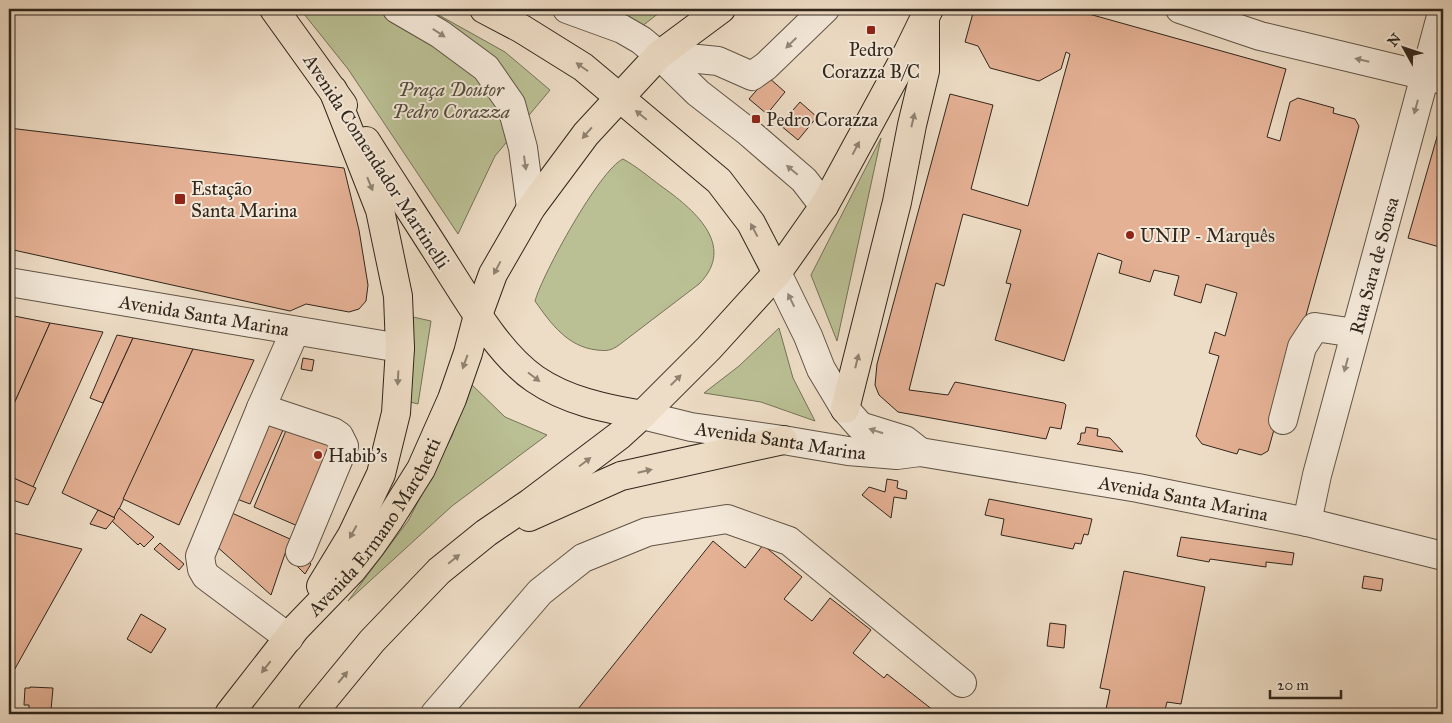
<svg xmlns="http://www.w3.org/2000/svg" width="1452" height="723" font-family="'IM FELL Great Primer',serif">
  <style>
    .green { fill: #bac094; stroke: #757358 }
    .building { fill: #e5b195; stroke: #30261c }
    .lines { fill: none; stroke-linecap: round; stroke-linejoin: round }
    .minor-casing { stroke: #605446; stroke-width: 30 }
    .major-casing { stroke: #30261c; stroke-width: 30 }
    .minor { stroke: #f4e9da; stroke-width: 28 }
    .major { stroke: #eeddc6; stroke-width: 28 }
    .oneway { fill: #92887b }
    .oneway2 { fill: #8f8271 }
    .poi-dot { fill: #8f2418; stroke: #f4e9da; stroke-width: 2 }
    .labels { text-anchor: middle; stroke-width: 4; stroke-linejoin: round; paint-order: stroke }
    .poi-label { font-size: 19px; fill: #30261c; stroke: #f4e9da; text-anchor: start }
    .park-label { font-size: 19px; font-style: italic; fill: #524c3a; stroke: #f4e9da }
    .street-label { font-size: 19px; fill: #30261c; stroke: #f4e9da }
  </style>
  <rect width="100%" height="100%" fill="#eeddc6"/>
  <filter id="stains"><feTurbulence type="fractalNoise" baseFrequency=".004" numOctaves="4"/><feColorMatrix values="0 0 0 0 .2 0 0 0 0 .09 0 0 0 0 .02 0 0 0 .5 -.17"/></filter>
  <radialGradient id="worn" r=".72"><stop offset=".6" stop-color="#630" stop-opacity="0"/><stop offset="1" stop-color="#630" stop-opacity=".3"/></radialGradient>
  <g class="green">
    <path d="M300,9h128l77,43 45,38 -55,66 -37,78 -110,-165z"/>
    <path d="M590,9h74l-23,18z"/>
    <path d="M881,138l-44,203 -26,-66z"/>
    <path d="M623,159c13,7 26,18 38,27 31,22 77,59 38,98l-80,61c-8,6 -13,6 -22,5 -29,-3 -46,-26 -62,-49 7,-26 65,-132 88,-142z"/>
    <path d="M413,317l18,4 -13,83 -12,-3z"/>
    <path d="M779,328l14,50 22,43 -54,-19 -57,-9 35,-27z"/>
    <path d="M471,384l34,33 42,18 -95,71 -104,95 60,-80 44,-85z"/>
  </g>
  <g class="building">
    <path d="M976,9h95l215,60 -19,68 13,4 10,-39 8,-4 36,10 -1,5 22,6 4,7 -91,325 -7,4 -22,-6 -2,5 -35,-10 -6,-8 23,-80 -10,-3 6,-21 10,4 12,-43 -31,-9 -5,19 -27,-8 5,-19 -25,-6 -4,12 -31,-9 3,-12 -24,-8 -34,108 -69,-21 16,-56 -5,-1 15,-53 -58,-16 -19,72 -8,-3 -27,107 39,5 7,-13 109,21 2,2 -5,24 -11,-2 -4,12 -148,-27 -19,-17 -4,-10 2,-21 73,-270 43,11 -22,84 57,17 42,-152 -4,-2 -5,17 -22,12 -49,-13 -12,-22 -13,-4 8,-29z"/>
    <path d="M768,77l17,15 -18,22 -18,-15z"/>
    <path d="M800,102l17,15 -19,23 -18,-15z"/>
    <path d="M1441,123h2v125l-35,-10z"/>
    <path d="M9,128l335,40 15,62 9,55 -2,16 -7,8 -10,3 -43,-8 -16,7 -281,-62z"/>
    <path d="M9,315l41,8 -41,92z"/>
    <path d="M50,323l53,9 -70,155 -24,-11v-61z"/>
    <path d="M117,335l16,3 -30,65 -13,-5z"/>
    <path d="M133,338l60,11 -78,169 -53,-25z"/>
    <path d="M193,349l61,11 -75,165 -56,-26z"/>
    <path d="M303,358l11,2 -2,11 -11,-2z"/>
    <path d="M259,420l24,10 -33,74 -21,-8z"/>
    <path d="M1086,427l12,2 -1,7 13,2 13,14 -46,-8 3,-3 1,-8h4z"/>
    <path d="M287,428l46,18 -33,81 -46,-20z"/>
    <path d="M9,476l27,12 -8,17 -19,-6z"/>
    <path d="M887,479l11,2 -1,7 10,3 -1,8 -12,-2 -3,21 -29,-23 7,-8 16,5z"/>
    <path d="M989,499l103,20 -4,16 -4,-1 -3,10 -6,-1 -2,6 -72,-14 3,-16 -19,-4z"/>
    <path d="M119,508l35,29 -10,10 -4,-4 -2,2 -26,-24z"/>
    <path d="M223,509l67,30 -19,56 -57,-51z"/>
    <path d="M98,510l17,8 -9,11 -16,-5z"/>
    <path d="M9,532l73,17 -70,125h-3z"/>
    <path d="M1181,537l113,16 -2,12 -26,-3v5l-56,-8 -1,3 -32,-6z"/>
    <path d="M713,541l32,27 18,-23 39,32 -18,22 28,22 18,-23 41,32 -18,23 31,25 3,-4 51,40h-364z"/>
    <path d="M160,543l24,21 -5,6 -25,-21z"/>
    <path d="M306,559l5,5 -6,10 -9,-9z"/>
    <path d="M1124,571l81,16 -24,117 -14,-2 -3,12h-59l5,-24 -10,-2z"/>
    <path d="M1364,576l19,3 -2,12 -19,-3z"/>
    <path d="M141,614l25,15 -15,24 -24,-14z"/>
    <path d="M1050,623l16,2 -2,23 -17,-2z"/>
    <path d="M30,687l23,1 -2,22 -22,-1v-4h-5l1,-17h5z"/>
  </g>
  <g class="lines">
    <g class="minor-casing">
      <g id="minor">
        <path d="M397,9l43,25 46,34 25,36 12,44 8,60"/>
        <path d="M567,9l55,20 19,11 18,15 39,38 49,38 57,49 20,26"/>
        <path d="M1180,9l80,27 183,44"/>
        <path d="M659,55l59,6 34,15 14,-10 59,-57"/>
        <path d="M777,273l31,63 13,33 24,40 15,17 45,14 14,11"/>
        <path id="s1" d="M9,282l391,66"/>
        <path d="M261,408l72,24 6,4 5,10 -44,106"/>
        <path id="s2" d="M642,415l49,12 92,13 65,11 49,4 23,-3 218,36 169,34 136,34"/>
        <path d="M1283,420l19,-73 13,-20 40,6"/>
        <path id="s3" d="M1307,522l10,-47 126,-466"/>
        <path d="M289,638l-83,-62 -4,-7 -2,-13 61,-148 34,-77"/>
        <path d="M435,714l105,-122 43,-34 64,-26 80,-13 62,22 173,142"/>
      </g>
    </g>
    <g class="major-casing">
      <g id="major">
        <path d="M274,9l69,96"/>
        <path d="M484,9l38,20 61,38 136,114 32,42 26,50"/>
        <path d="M366,141c27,43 55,85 82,128 23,36 52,86 87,110 32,22 69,29 107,36"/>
        <path d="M845,409l52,-207 15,-77 13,-54v-49"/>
        <path d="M529,517l92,-41 162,-36"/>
        <path d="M321,586l31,-51 29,-61 15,-61 4,-65 -2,-52 -18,-86 -47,-120"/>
        <path id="s4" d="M229,714l67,-86 56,-58 19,-24 18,-26 32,-51 31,-70 16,-46 10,-38 15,-41 38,-66 55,-74 73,-79 62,-46"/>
        <path d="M312,714l60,-73 67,-70 47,-38 44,-30 90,-68 22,-20 67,-67 68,-75 47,-67 10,-18 74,-136 21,-43"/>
      </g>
    </g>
    <use href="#minor" class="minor"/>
    <use href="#major" class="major"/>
  </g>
  <defs><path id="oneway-solid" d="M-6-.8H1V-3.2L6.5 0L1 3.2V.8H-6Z" transform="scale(1.25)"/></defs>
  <g class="oneway">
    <use href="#oneway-solid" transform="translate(439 33) rotate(33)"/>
    <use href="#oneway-solid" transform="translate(791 43) rotate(136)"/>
    <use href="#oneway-solid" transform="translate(1362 60) rotate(-167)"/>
    <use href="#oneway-solid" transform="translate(1416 107) rotate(105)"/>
    <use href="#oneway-solid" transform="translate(525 163) rotate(82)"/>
    <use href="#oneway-solid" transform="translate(792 170) rotate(-140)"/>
    <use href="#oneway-solid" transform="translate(791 300) rotate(-116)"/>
    <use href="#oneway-solid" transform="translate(1346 365) rotate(105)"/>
    <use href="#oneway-solid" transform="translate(876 431) rotate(-162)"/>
  </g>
  <g class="oneway2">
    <use href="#oneway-solid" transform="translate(582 67) rotate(-145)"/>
    <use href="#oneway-solid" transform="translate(641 115) rotate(-141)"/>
    <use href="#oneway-solid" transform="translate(913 120) rotate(-77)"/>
    <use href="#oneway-solid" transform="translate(587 133) rotate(131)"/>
    <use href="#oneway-solid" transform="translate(856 148) rotate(-62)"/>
    <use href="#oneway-solid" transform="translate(370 184) rotate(68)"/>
    <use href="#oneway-solid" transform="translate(754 230) rotate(-118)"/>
    <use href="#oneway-solid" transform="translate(497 268) rotate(118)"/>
    <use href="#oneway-solid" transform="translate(857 361) rotate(-76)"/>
    <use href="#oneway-solid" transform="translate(465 362) rotate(110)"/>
    <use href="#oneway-solid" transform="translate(534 377) rotate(37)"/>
    <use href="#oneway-solid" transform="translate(398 378) rotate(93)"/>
    <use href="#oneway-solid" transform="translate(676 380) rotate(-45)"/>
    <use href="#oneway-solid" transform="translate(585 462) rotate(-37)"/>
    <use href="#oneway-solid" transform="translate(645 471) rotate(-13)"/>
    <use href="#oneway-solid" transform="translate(353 532) rotate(119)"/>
    <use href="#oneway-solid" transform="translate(454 559) rotate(-39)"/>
    <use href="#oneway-solid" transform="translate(266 667) rotate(128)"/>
    <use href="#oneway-solid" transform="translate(343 677) rotate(-50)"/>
  </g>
  <g class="poi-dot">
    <rect x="866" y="25" width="10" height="10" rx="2.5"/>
    <rect x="751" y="114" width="10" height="10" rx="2.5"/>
    <rect x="174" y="193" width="12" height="12" rx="2.5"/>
    <circle cx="1130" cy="235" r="5"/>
    <circle cx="318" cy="455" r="5"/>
  </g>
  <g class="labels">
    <g class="poi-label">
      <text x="871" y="56" text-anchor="middle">Pedro<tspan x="871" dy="22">Corazza B/C</tspan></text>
      <text x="766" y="126">Pedro Corazza</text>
      <text x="191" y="195">Estação<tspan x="191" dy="22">Santa Marina</tspan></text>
      <text x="1140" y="242">UNIP - Marquês</text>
      <text x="328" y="462">Habib's</text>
    </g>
    <g class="park-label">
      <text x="451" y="96">Praça Doutor<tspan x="451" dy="22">Pedro Corazza</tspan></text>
    </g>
    <g class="street-label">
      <text transform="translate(377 161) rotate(57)" y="7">Avenida Comendador Martinelli</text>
      <text dy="7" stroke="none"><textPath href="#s3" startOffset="265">Rua Sara de Sousa</textPath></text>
      <text dy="7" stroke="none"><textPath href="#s1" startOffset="198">Avenida Santa Marina</textPath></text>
      <text dy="7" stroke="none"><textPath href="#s2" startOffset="141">Avenida Santa Marina</textPath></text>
      <text dy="7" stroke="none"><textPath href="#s2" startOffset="549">Avenida Santa Marina</textPath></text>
      <text dy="7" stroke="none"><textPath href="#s4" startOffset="238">Avenida Ermano Marchetti</textPath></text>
    </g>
  </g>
  <rect width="1452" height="723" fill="none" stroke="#eeddc6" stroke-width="30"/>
  <rect x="10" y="10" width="1432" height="703" fill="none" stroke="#30261c" stroke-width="2.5"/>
  <rect x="15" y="15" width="1422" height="693" fill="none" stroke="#30261c"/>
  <g transform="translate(1404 48) rotate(310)" stroke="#f4e9da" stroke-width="4" paint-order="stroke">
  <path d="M0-4L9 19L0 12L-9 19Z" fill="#30261c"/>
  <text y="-8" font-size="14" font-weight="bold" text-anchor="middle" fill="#30261c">N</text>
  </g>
  <path d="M1270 690v8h71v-8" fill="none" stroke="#30261c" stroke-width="2.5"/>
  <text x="1277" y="690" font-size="15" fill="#30261c" stroke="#f4e9da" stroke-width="4" paint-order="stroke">20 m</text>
  <rect width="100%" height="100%" filter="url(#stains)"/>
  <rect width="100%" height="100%" fill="url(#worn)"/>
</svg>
